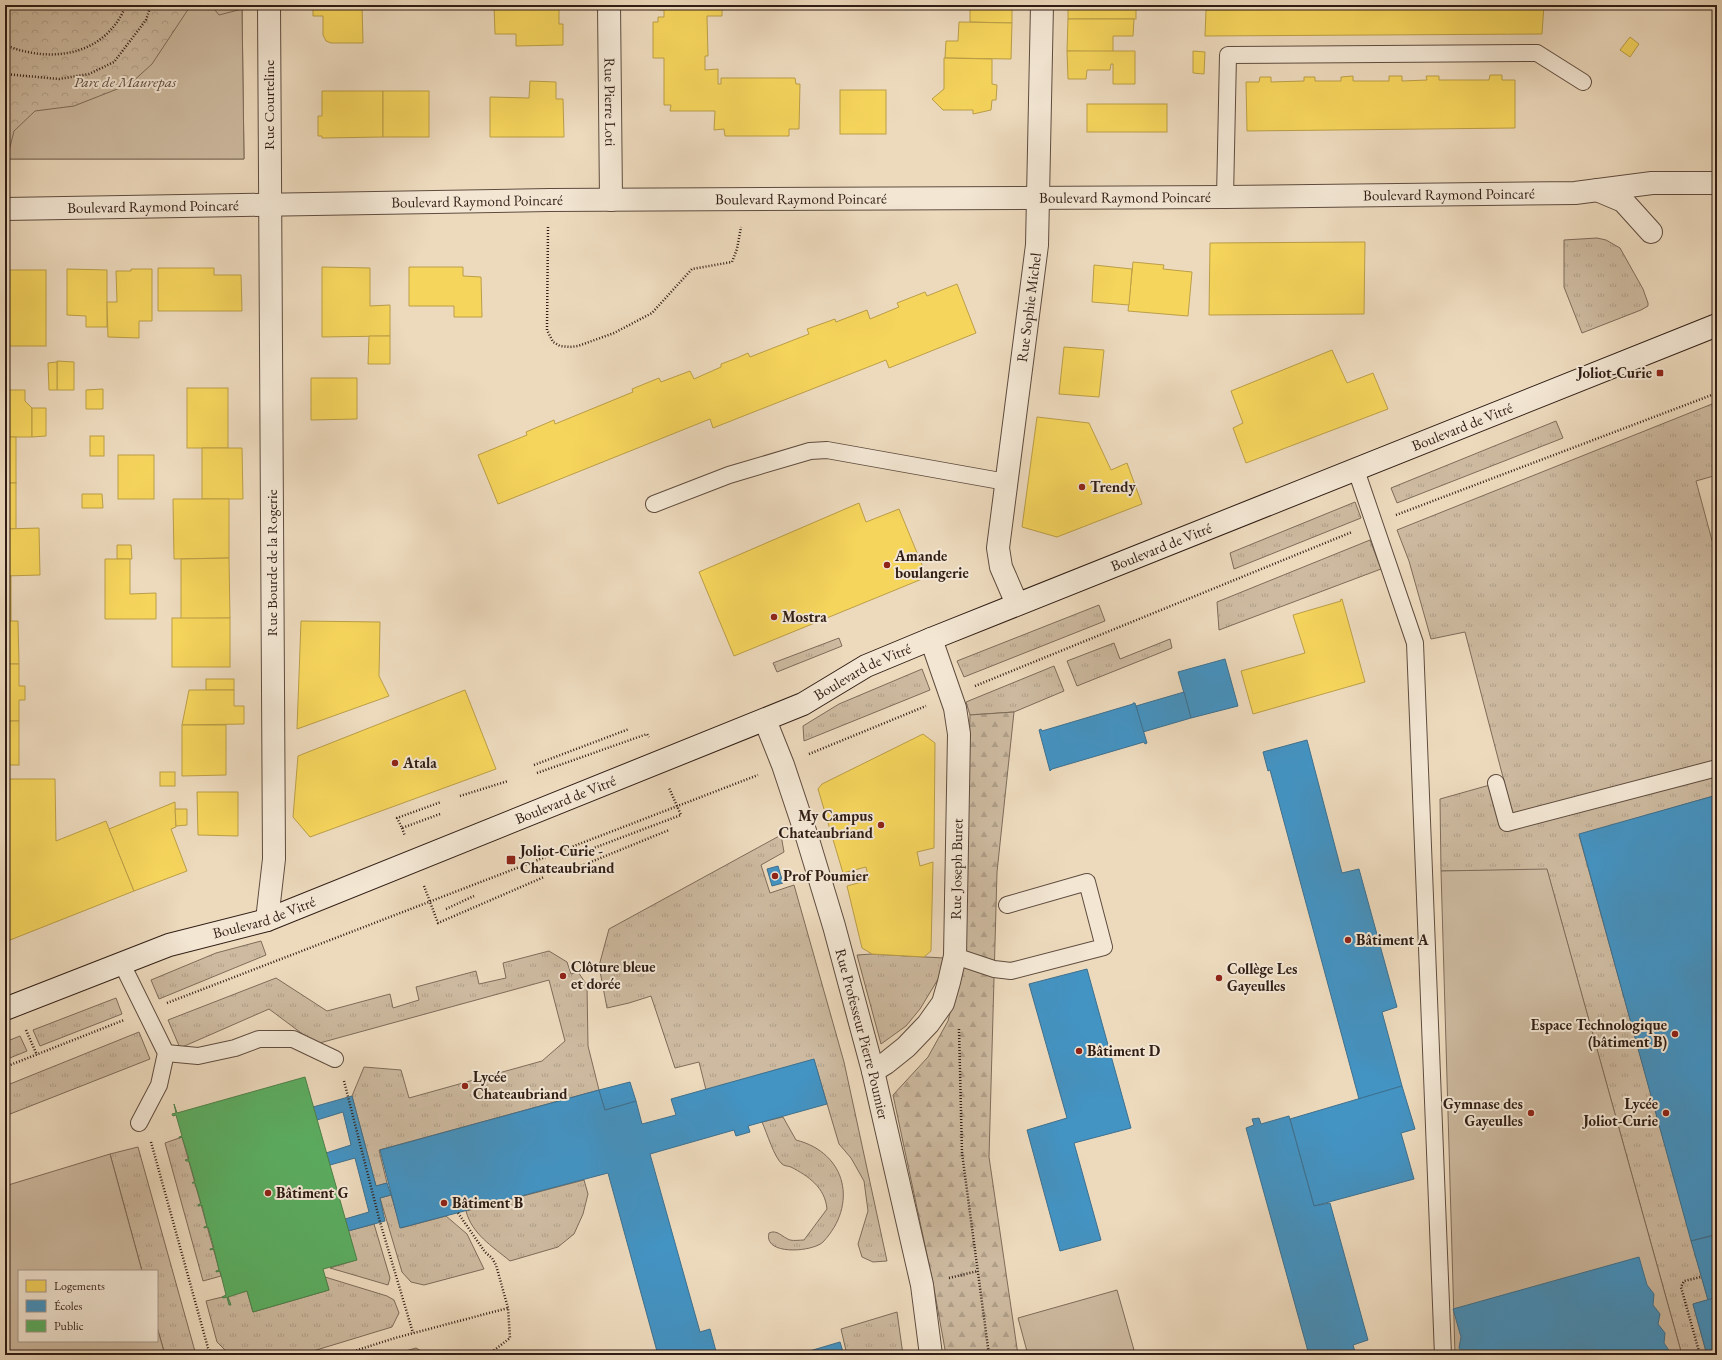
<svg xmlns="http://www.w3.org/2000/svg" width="1722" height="1360" font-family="'EB Garamond',serif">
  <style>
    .grass { fill: url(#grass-tufts); stroke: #7e6c5a }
    .forest { fill: url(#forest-firs); stroke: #7e6c5a }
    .park { fill: url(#park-crowns); stroke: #7e6c5a }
    .garden { fill: #cdbaa0; stroke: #7e6c5a }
    .homes { fill: #f6d55c; stroke: #bb9e47 }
    .schools { fill: #4393c3; stroke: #3d708f }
    .public { fill: #5aae61; stroke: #4d824a }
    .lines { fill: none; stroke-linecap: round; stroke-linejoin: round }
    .lane-casing { stroke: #5f4c3f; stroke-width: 18 }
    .street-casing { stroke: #5f4c3f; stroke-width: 24 }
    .secondary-casing { stroke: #301d15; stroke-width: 24 }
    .path { stroke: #301d15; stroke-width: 2.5; stroke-dasharray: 1 2; stroke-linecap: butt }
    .lane { stroke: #f3e7d4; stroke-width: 16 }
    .street { stroke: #f3e7d4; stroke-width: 22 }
    .secondary { stroke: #f3e7d4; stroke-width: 22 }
    .poi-dot { fill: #8f2418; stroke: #f3e7d4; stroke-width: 1.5 }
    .labels { text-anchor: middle; stroke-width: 4; stroke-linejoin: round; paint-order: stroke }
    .park-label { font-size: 15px; font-style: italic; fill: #5f4c3f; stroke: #f3e7d4 }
    .street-label { font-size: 15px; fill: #301d15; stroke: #f3e7d4 }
    .poi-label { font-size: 15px; font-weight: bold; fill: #301d15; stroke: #f3e7d4; text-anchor: start }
  </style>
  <defs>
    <pattern id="grass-tufts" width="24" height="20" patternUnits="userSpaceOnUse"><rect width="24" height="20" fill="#cdbaa0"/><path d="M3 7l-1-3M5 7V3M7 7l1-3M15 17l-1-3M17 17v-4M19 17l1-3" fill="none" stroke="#b09f89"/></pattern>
    <pattern id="forest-firs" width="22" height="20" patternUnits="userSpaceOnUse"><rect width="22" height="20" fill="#cdbaa0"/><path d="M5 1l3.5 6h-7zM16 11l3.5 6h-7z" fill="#b09f89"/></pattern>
    <pattern id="park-crowns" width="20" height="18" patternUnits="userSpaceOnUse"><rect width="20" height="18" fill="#cdbaa0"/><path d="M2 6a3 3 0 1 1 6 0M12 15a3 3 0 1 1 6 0" fill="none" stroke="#b09f89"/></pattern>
  </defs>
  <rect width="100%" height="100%" fill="#eddabd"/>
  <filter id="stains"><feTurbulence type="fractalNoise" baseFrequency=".005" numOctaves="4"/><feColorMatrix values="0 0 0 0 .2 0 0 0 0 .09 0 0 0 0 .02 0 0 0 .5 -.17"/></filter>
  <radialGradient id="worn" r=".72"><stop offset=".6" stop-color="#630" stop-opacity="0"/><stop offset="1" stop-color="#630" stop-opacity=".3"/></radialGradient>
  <g class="grass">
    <path d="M1597,238l9,2 14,8 23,41 5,14v3l-7,4 -59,23 -18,-46v-47z"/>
    <path d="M1717,402v73l-21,6 21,78v236l-138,40 129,465 -15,4 14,51h-25l-135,-485 -106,1 -1,-72 64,-18 -39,-149 -34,7 -22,-78 -12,-31z"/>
    <path d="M1556,421l7,17 -166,65 -6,-15z"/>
    <path d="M1355,502l6,16 -127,51 -4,-16z"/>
    <path d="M1370,540l11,29 -162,61 -2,-28z"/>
    <path d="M1099,605l6,16 -141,56 -7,-16z"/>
    <path d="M839,638l3,8 -65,26 -4,-9z"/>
    <path d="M1170,639l2,9 -95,38 -10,-25 47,-18 6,16z"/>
    <path d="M1054,666l10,25 -50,21 -44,3 -4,-13z"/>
    <path d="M922,669l8,21 -126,51 -1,-15 36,-22z"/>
    <path d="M781,835l3,17 -23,13 9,28 24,-8 50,177 43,199 -14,1 -11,-5 -4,-13 10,-33 -4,-30 -13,-23 -12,-14 -25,-84 -108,30 -7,-28 -24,6 -24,-72 -22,7 -22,5 -8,-42 10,-37z"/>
    <path d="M261,941l5,14 -107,44 -8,-19 65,-27z"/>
    <path d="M549,951l18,11 4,12 7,-2 9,13 1,61 11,44 -220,60 8,33 -11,3 -24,-90 12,-29 37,3 8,28 133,-37 23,-20 -16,-61 -233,64 -47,-35 -89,39 -12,-28 108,-42 51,33 63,-17 3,14 26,-8 -3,-13 60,-16 3,13 27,-6 -3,-15z"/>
    <path d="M872,954l72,4 -1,13 -23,38 -14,17 -25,18 -24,-89z"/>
    <path d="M116,998l6,16 -82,32 -7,-16z"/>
    <path d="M139,1032l11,27 -145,57v-30z"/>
    <path d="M20,1036l7,15 -22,9v-18z"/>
    <path d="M783,1117l13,23c51,13 62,65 27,102 -10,10 -60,14 -54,-9 8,-4 13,4 21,7 4,1 10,0 14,0l23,-31c-2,-22 -19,-33 -36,-42 -3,-1 -7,-1 -9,-3 -8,-7 -15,-31 -20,-42z"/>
    <path d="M182,1137l39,139 -18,5 -38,-138z"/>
    <path d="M138,1147l58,208h-31l-8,-28v-56h-15l-32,-117z"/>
    <path d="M584,1180l4,14 -5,20 -9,20 -16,13 -48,14c-18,-15 -38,-27 -44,-50z"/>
    <path d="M391,1195l10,33 45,-12 21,18 17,35 -60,16 -13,-3 -9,-10 -22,-74z"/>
    <path d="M374,1224l16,54 -2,7 -58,-17 26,-8 -8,-29z"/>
    <path d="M325,1277l62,19 7,4 5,13 -7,14 -92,28h-70l-13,-13 -11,-41 41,-10 6,21 76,-22z"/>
    <path d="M897,1312l6,43h-56l-6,-26z"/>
    <path d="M416,1348l12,7h-36z"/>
  </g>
  <path class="forest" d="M1014,712l-17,160 -8,285 29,198h-72l-13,-72 -40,-188 35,-38 20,-36 17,-70 5,-236z"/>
  <path class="park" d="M5,5h237l2,154h-239z"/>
  <g class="garden">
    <path d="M191,5h20l8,10 23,-6 2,150h-237l7,-28 21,-20 39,-5 56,-22 22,-20z"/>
    <path d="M1547,869l135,486h-227l-14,-484z"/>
    <path d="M110,1154l32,117h-123v70h138v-14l8,28h-160v-169z"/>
    <path d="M1117,1290l17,60 -17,5h-89l-10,-37z"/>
  </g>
  <g class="homes">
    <path d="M313,5h49l1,38h-32l-5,-2 -3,-6v-19h-10z"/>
    <path d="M494,5h65v19h4v21l-47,1v-12h-21z"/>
    <path d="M659,5h63v11h-15l1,40h-3v14l13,-1v15h3v-6h74l1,6h4l-1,45h-10v7h-64l-1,-7 -10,1 1,-19h-45l1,-6h-7v-47h-11v-36h5v-5h6v-7h-5z"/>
    <path d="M970,5h42v18l-42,-1z"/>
    <rect x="1068" y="5" width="68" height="14"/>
    <rect x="1302" y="5" width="45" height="5"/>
    <path d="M1512,5h16l-1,3 -15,1z"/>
    <path d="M1544,5l-2,29 -337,2 1,-26 321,-2z"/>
    <path d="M1068,19h66l-1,17h-20v16l-46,-1z"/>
    <path d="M959,22l53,1 -1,36 -66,-1 1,-17h12z"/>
    <path d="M1630,37l9,7 -9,13 -10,-7z"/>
    <path d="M1067,51h68v33h-22v-20h-2l-1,6h-23l-1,9h-18z"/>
    <path d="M1193,51l12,1 -1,22 -11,-1z"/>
    <path d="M944,58l48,1v25l5,1 -1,15h-4l-1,10 -18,4v-4h-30l-11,-11 12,-10z"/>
    <path d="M1490,75h12v5h13v48l-268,3 -1,-49h13l1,-5h11v5l33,-1v-4h11v4h26v-4l12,-1v5h36v-5h13v5l25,-1 -1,-4h13v4h50z"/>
    <path d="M530,81l26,1v17h7l1,38h-74v-40l39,1z"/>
    <rect x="840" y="90" width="46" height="44"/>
    <path d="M322,91h61v46l-61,1v-2h-4v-20h4z"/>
    <rect x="383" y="91" width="46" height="46"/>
    <rect x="1087" y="104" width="80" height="28"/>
    <path d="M1365,242l-1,72 -155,1 1,-72z"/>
    <path d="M1133,262l31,3 -1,4 29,3 -4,44 -60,-5z"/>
    <path d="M1094,265l38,4 -3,36 -37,-3z"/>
    <path d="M322,267l48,1v38l20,-1v31l-68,1z"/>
    <path d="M409,267h54v9l18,1 1,40h-28v-11h-45z"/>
    <path d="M158,268h56v7h27l1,36h-84z"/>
    <path d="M67,269l40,1v57h-21v-11l-19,-1z"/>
    <path d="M131,269h21v52h-13v17l-31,-1 -1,-35h10l-1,-31h15z"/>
    <rect x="5" y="270" width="41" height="76"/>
    <path d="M957,284l19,49 -87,35 -3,-8 -173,68 -3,-9 -212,85 -20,-49 49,-20 -1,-3 28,-12 1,4 78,-32 -1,-3 27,-11 2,4 29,-11 4,8 27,-12v-3l16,-6 11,-5 2,4 59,-23 -2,-5 28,-10 1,3 31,-12 3,9 29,-12 -2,-4 28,-11 2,4z"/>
    <path d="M369,336h21v28h-22z"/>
    <path d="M1064,347l40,3 -5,47 -40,-3z"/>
    <path d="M1332,350l15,33 26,-10 15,36 -142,54 -13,-35 10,-5 -12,-32z"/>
    <path d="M57,361l17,1v28h-17z"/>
    <path d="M57,362v28h-8l-1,-27z"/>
    <path d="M311,378h46v41l-46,1z"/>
    <rect x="187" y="388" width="41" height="60"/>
    <path d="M103,389v20h-17v-19z"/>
    <path d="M5,390h20v11l7,7v29h-27z"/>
    <path d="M32,408h14v28l-14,1z"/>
    <path d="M1037,417l52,6 22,47 16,-7 15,41 -85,33 -35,-10z"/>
    <rect x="90" y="436" width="14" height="20"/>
    <rect x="5" y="437" width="11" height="46"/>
    <path d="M202,448h40l1,51h-41z"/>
    <rect x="118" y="455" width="36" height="44"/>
    <rect x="5" y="483" width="11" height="46"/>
    <path d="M82,494h20l1,14h-21z"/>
    <path d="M173,499h56v59l-55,1z"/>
    <path d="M859,503l7,19 33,-13 28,68 -193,79 -35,-84z"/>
    <path d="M39,528l1,47 -35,1v-47z"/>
    <path d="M117,545h14l1,14h-15z"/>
    <path d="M229,558l1,60 -49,1v-60z"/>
    <path d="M105,559h25v35l26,-1v26h-51z"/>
    <rect x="5" y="576" width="6" height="45"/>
    <path d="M1342,599l23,83 -112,32 -12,-43 64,-18 -12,-38 48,-14 -1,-1z"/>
    <rect x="172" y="618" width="58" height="49"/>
    <path d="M5,621h13l1,43h-14z"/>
    <path d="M301,621l79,1 -1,54 10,20 -92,33z"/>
    <path d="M5,664h14v22h6v14h-6v21h-14z"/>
    <rect x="206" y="679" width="28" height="11"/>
    <path d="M189,690h45v16h10v18l-62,1z"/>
    <path d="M465,690l31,79 -186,68 -17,-20 5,-61z"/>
    <rect x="5" y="721" width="14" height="44"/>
    <path d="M182,725h44v50l-44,1z"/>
    <path d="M923,734l12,9 -1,105 -17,4 3,14 13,-4 -2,89 -7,6 -52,-3 -10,-6 -15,-62 22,-6 -3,-13 -23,6 -25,-84 4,-5z"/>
    <rect x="160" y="772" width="15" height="14"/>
    <path d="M5,779h50l1,62 50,-20 28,70 -129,51z"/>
    <path d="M197,792h41v44l-40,-1z"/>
    <path d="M175,802l1,25 -5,2 16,42 -53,20 -25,-62z"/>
    <path d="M175,809h12v16l-11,1z"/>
  </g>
  <g class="schools">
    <path d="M1225,659l13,47 -47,12 -13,-46z"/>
    <path d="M1184,692l7,26 -48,14 -7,-26z"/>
    <path d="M1133,703h2l12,40 -2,1 -1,-2 -92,27 -2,2 -11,-41 2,-1 1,2 91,-27z"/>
    <path d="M1307,740l35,133 17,-4 38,138 -15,5 20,74 -43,13 -89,-329 -2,1 -5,-19z"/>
    <path d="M1717,795v439l-26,7 -112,-407z"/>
    <path d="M778,866l5,17 -11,3 -5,-17z"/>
    <path d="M1087,969l44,159 -57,15 27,97 -41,11 -33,-121 40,-12 -38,-134z"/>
    <path d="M814,1059l13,45 -79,22 2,6 -14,4 -2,-6 -84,24 50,178 10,-3 7,26h-59l-50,-182 -208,55 -20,-78 219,-60 6,20 31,-9 6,23 34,-9 -5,-16z"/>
    <path d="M630,1082l6,19 -31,9 -6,-20z"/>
    <path d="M1402,1086l13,43 -14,4 13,46 -100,27 -24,-87z"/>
    <path d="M352,1096l24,90 11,-3 4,12 -11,3 5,23 -37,10 -3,-12 24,-7 -14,-54 -25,7 -4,-12 25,-8 -8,-33 -26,8 -4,-13z"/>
    <path d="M1289,1116l25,90 16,-3 38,137 -15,5 3,10h-47l-63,-227 8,-3 -2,-6 7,-1 2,6z"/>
    <path d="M1716,1235l1,5v57l-9,3 -17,-59z"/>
    <path d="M1639,1257l8,28 7,9 -1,11 7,9 -2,10 7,9 -1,10 6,9v3h-205l-6,-7 2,-11 -8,-28z"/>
    <path d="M1717,1297v58h-10l-14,-51z"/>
    <path d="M840,1342l4,13h-37l-1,-3z"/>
  </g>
  <path class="public" d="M305,1077l52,183 -34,9 6,21 -76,22 -6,-21 -19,6 3,8h-2l-2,-8 -4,1 -1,-1 4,-2 -6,-24 -4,1v-1l3,-1 -5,-21 -4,1v-1l4,-1 -6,-21 -4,1v-1l3,-1 -5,-21 -4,1v-1l3,-2 -6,-20h-3l3,-2 -6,-20h-3l-1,-1 4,-1 -7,-22 -3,1v-1l3,-1 -6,-21 -3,1 -1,-2 4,-1 -2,-9 3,9z"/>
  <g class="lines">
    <g class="lane-casing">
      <g id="lane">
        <path d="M1225,197l3,-142 309,-2 46,29"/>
        <path d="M1356,470l59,173 28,712"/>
        <path d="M654,504l75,-29 81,-24 17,-1 179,32"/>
        <path d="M1496,783l11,40 210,-55"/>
        <path d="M955,956l39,13 17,2 93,-24 -17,-65 -80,23"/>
        <path d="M122,964l44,89 -7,32 -20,38"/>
        <path d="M166,1053l32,3 37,-8 24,-9h34l42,20"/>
      </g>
    </g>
    <g class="street-casing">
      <g id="street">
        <path id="s1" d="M609,5l2,195"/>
        <path d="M1597,190l26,11 28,31"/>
        <path id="s2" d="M5,209l544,-9 676,-3 350,-4 77,-10h65"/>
        <path id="s3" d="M1017,604l-16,-37 -3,-19 39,-303 5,-240"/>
        <path id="s4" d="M765,720l18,45 25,75 26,86 39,145 49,214 9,70"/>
        <path d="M267,920l7,-61 -5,-854"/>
        <path id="s5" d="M873,1071l13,-8 20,-16 22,-23 15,-21 6,-21 6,-26 4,-222 -4,-26 -24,-69"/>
      </g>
    </g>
    <g class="secondary-casing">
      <g id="secondary">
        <path id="s6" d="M5,1009l164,-64 98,-25 536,-216 63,-38 65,-27 786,-314"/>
      </g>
    </g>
    <g class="path">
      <path d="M5,45c46,19 101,11 121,-40"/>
      <path d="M5,74l54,5 30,-5 25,-12 32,-42 5,-15"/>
      <path d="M548,227l-1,103 6,12 7,4 10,1 8,-1 36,-13 38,-20 40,-44 40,-7 5,-13 4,-22"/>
      <path d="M1396,515l321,-122"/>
      <path d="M975,686l377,-154"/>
      <path d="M809,754l117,-48"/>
      <path d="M534,765l95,-36"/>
      <path d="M537,773l110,-39 2,3"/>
      <path d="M460,796l48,-15"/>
      <path d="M440,814l-38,14 -5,-10 44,-16"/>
      <path d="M402,828l3,8"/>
      <path d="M578,854l103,-39 -12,-27"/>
      <path d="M581,866l88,-36"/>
      <path d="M424,886l14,37 106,-46"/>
      <path d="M446,909l28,-13"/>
      <path d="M167,1003l591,-228"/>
      <path d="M959,1029l3,124 27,202"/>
      <path d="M26,1030l11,25"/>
      <path d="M5,1067l119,-47"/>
      <path d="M344,1081l36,141 33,111"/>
      <path d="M151,1142l57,206 4,7"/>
      <path d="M458,1213l27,39 7,6 4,7 12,43"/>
      <path d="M949,1278l29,-7"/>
      <path d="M342,1355l53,-17 113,-30 2,30 -22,17"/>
      <path d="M1700,1355l-19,-68 3,-6 17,-4"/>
    </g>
    <use href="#lane" class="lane"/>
    <use href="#street" class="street"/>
    <use href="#secondary" class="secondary"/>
  </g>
  <g class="poi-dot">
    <rect x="1656" y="369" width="8" height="8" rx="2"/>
    <circle cx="1082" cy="487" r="4"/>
    <circle cx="887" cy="565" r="4"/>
    <circle cx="774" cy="617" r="4"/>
    <circle cx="395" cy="763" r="4"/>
    <circle cx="881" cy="825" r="4"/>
    <rect x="506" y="855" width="10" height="10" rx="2"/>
    <circle cx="775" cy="876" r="4"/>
    <circle cx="1348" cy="940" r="4"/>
    <circle cx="563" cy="976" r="4"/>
    <circle cx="1219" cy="978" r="4"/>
    <circle cx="1675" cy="1034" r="4"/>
    <circle cx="1079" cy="1051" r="4"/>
    <circle cx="465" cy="1086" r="4"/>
    <circle cx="1531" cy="1113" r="4"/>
    <circle cx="1666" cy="1113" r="4"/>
    <circle cx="268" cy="1193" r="4"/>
    <circle cx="444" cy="1203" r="4"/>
  </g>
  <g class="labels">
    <g class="park-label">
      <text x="125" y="87">Parc de Maurepas</text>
    </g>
    <g class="street-label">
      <text dy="5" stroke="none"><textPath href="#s1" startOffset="97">Rue Pierre Loti</textPath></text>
      <text transform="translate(269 105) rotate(-90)" y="5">Rue Courteline</text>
      <text dy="5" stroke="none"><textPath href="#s2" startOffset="1444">Boulevard Raymond Poincaré</textPath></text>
      <text dy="5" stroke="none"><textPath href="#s2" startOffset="1120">Boulevard Raymond Poincaré</textPath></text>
      <text dy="5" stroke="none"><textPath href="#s2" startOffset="796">Boulevard Raymond Poincaré</textPath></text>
      <text dy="5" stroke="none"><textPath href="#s2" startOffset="472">Boulevard Raymond Poincaré</textPath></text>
      <text dy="5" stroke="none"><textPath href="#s2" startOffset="148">Boulevard Raymond Poincaré</textPath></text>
      <text dy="5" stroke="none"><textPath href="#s3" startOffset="302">Rue Sophie Michel</textPath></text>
      <text dy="5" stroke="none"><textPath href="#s6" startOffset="1571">Boulevard de Vitré</textPath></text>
      <text dy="5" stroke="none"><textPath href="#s6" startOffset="1247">Boulevard de Vitré</textPath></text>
      <text transform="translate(272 563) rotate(-90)" y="5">Rue Bourde de la Rogerie</text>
      <text dy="5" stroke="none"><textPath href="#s6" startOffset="923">Boulevard de Vitré</textPath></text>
      <text dy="5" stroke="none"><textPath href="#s6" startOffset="599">Boulevard de Vitré</textPath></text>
      <text dy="5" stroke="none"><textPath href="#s5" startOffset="234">Rue Joseph Buret</textPath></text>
      <text dy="5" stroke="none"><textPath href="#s6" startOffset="275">Boulevard de Vitré</textPath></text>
      <text dy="5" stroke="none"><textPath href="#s4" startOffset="329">Rue Professeur Pierre Poumier</textPath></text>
    </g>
    <g class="poi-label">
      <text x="1652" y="378" text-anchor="end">Joliot-Curie</text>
      <text x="1090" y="492">Trendy</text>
      <text x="895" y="561">Amande<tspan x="895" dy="17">boulangerie</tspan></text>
      <text x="782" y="622">Mostra</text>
      <text x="403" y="768">Atala</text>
      <text x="873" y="821" text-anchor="end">My Campus<tspan x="873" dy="17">Chateaubriand</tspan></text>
      <text x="520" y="856">Joliot-Curie -<tspan x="520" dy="17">Chateaubriand</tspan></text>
      <text x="783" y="881">Prof Poumier</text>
      <text x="1356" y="945">Bâtiment A</text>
      <text x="571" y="972">Clôture bleue<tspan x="571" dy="17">et dorée</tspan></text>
      <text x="1227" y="974">Collège Les<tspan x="1227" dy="17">Gayeulles</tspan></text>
      <text x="1667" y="1030" text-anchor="end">Espace Technologique<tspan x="1667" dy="17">(bâtiment B)</tspan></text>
      <text x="1087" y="1056">Bâtiment D</text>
      <text x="473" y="1082">Lycée<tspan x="473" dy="17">Chateaubriand</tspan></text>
      <text x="1523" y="1109" text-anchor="end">Gymnase des<tspan x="1523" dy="17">Gayeulles</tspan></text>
      <text x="1658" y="1109" text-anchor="end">Lycée<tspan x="1658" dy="17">Joliot-Curie</tspan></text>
      <text x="276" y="1198">Bâtiment G</text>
      <text x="452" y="1208">Bâtiment B</text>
    </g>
  </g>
  <rect width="1722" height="1360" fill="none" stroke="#eddabd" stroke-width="20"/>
  <rect x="6" y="6" width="1710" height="1348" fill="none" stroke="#301d15" stroke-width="2"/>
  <rect x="10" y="10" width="1702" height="1340" fill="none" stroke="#301d15"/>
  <rect x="18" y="1270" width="140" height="72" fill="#f3e7d4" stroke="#a59688"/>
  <rect x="26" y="1280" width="20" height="12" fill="#f6d55c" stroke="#a59688"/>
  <text x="54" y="1290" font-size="12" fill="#301d15">Logements</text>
  <rect x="26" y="1300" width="20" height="12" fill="#4393c3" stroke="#a59688"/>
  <text x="54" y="1310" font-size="12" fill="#301d15">Écoles</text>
  <rect x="26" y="1320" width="20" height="12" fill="#5aae61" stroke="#a59688"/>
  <text x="54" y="1330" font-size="12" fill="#301d15">Public</text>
  <rect width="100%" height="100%" filter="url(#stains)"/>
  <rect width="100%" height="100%" fill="url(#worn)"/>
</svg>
